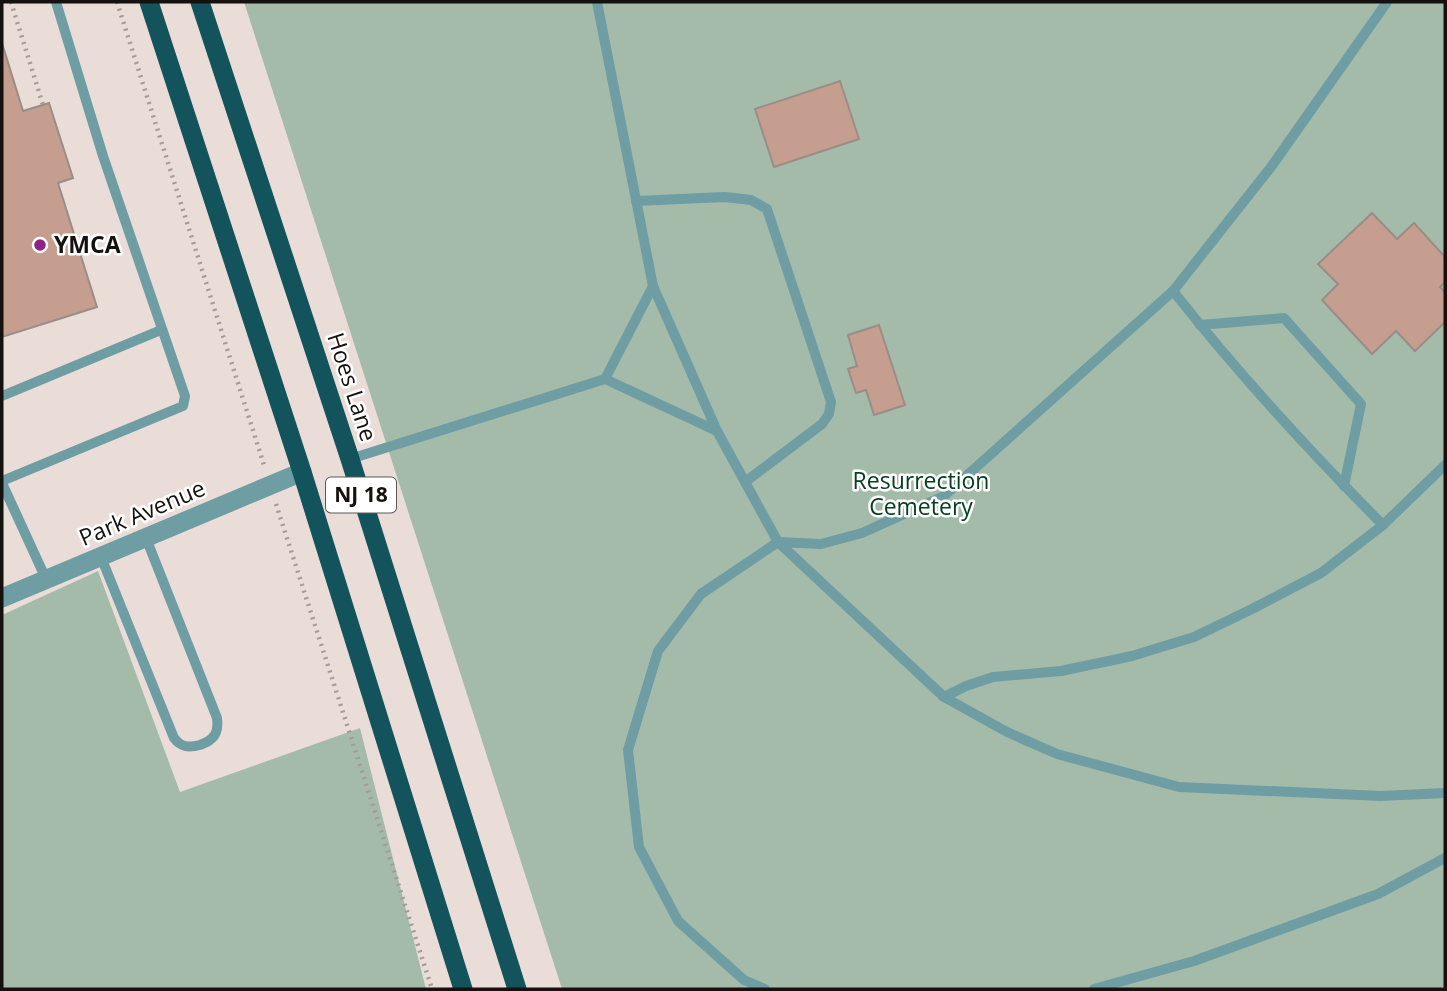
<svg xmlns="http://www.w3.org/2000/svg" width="1447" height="991" font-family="'Open Sans',sans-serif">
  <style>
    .green { fill: #a5bbaa }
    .building { fill: #c59e8f; stroke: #998d88; stroke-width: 2 }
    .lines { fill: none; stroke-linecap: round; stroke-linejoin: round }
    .path { stroke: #a49a96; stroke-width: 4.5; stroke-dasharray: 2 5; stroke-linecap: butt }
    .service { stroke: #6f9da4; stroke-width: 10 }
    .minor { stroke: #6f9da4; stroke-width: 19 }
    .trunk { stroke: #13545c; stroke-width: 19 }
    .poi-dot { fill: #8f2286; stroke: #fff; stroke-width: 2.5 }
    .labels { text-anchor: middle; stroke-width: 5; stroke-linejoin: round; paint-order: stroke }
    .shield { fill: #fff; stroke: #5b5857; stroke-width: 2 }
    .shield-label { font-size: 21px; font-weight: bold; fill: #15110f }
    .poi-label { font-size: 23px; font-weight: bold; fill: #15110f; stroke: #fff; text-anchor: start }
    .street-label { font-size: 23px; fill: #15110f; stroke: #fff }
    .park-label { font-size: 23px; fill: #05401f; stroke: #fff }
  </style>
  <rect width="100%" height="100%" fill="#eaddd8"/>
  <g class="green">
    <path d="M244,2h1201v985l-9,2h-874z"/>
    <path d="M98,571l82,221 180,-64 66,261h-424v-374z"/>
  </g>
  <g class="building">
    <path d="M2,43l21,68 26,-8 24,75 -15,5 39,124 -95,30z"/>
    <path d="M840,81l19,58 -85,28 -19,-58z"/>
    <path d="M1372,213l25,26 17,-16 31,34v25l-5,5 5,5v30l-30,29 -19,-20 -24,23 -50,-54 16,-16 -20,-20z"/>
    <path d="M879,325l26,80 -31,10 -8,-25 -10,3 -8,-24 9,-3 -9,-31z"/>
  </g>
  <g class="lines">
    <g class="path">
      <path d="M11,2l32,103"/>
      <path d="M117,2l147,463"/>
      <path d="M276,504l156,485"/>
    </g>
    <g class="service">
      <path d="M597,2l56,284 64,145 61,111 166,155 63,35 50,22 122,33 202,9 64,-3"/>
      <path d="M636,201l89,-4 26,3 16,9 64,193 -2,12 -7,10 -77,58"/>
      <path d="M1200,325l84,-7 77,86 -17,82"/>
      <path d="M605,379l48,-93"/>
      <path d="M2,396l159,-66"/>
      <path d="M350,459l255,-80 112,52"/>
      <path d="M2,481l181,-75 2,-10 -82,-240 -47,-154"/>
      <path d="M2,483l44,96"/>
      <path d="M1383,525l62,-60"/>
      <path d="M101,557l73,181c7,9 14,10 26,7 14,-5 19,-12 17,-27l-71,-180"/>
      <path d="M944,697l22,-11 27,-9 68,-6 71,-15 62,-19 60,-29 67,-35 62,-48c-74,-74 -145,-152 -210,-234"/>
      <path d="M765,989l-21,-9 -66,-59 -39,-74 -11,-97 30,-99 43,-57 77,-52 43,2 41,-11 82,-37 229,-205 98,-124 116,-165"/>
      <path d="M1094,989l100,-28 184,-67 67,-36"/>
    </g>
    <path class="minor" d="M2,598l300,-126"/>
    <g class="trunk">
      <path d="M149,2l153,470 161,517"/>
      <path d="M200,2l150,457 167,530"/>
    </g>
  </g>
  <circle class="poi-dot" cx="40" cy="245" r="7"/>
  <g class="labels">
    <rect class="shield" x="326" y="477.5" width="70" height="35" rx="5"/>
    <g class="shield-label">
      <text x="361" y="502">NJ 18</text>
    </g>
    <g class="poi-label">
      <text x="54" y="253">YMCA</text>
    </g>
    <g class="street-label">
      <text transform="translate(352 387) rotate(72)" y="8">Hoes Lane</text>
      <text transform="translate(142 513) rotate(-23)" y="8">Park Avenue</text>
    </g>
    <g class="park-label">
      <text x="921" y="489">Resurrection<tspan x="921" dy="26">Cemetery</tspan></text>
    </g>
  </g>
  <rect width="1447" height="991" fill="none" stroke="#15110f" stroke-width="7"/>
</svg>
